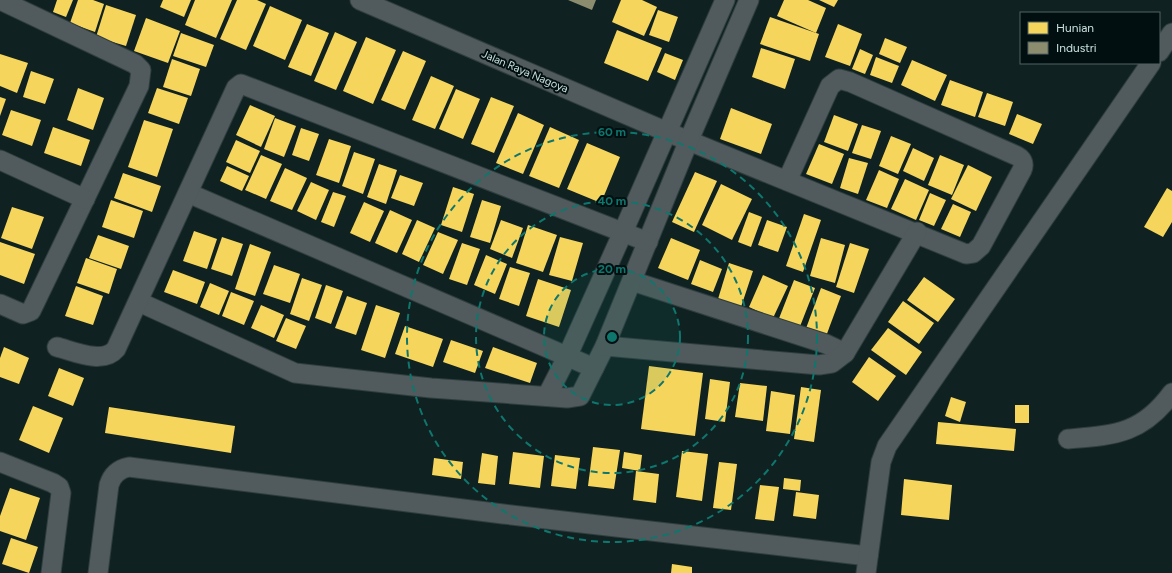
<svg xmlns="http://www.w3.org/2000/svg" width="1172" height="573" font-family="Figtree,sans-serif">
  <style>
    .homes { fill: #f6d55c }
    .industry { fill: #8c8c6e }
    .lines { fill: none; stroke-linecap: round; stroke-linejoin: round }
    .street-casing { stroke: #2f3e3e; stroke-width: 21 }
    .street { stroke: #515a5c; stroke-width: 19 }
    .ring { fill: none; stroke: #0f766e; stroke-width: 2; stroke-dasharray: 7 5 }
    .labels { text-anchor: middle; stroke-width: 4; stroke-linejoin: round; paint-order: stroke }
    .street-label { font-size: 11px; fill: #cbe1e1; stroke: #010f10 }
    .centre { fill: #0f766e; stroke: #010f10; stroke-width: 2 }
    .ring-label { font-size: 12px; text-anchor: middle; font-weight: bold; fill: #0f766e; stroke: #010f10; stroke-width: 4; stroke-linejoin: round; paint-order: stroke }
  </style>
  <rect width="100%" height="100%" fill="#0f2121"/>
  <g class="homes">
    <path d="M57,0h16l-7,17 -13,-5z"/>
    <path d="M78,0h15l11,4 -9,28 -25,-9z"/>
    <path d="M163,0h28l-7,17 -24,-10z"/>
    <path d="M195,0h37l-16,38 -31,-13z"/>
    <path d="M237,0h20l9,4 -20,46 -26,-11z"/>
    <path d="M621,0h21l15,7 -13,29 -32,-14z"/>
    <path d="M784,0h24l18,8 -10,25 -39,-17z"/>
    <path d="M819,0h19l-4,7z"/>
    <path d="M106,5l30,10 -10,31 -30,-9z"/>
    <path d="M270,6l32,14 -17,40 -32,-14z"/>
    <path d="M658,10l20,7 -9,25 -20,-7z"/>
    <path d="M770,17l49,17 -9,27 -50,-17z"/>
    <path d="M146,18l34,13 -12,32 -34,-12z"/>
    <path d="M307,24l22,9 -18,43 -23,-9z"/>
    <path d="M838,24l24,10 -12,32 -25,-9z"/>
    <path d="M617,30l45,18 -14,33 -44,-18z"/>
    <path d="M335,32l22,10 -21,48 -22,-9z"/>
    <path d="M181,33l33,12 -8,22 -33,-11z"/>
    <path d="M366,37l30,13 -23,54 -30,-13z"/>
    <path d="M885,38l22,9 -7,16 -21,-9z"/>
    <path d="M761,48l34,11 -10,30 -33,-12z"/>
    <path d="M860,49l13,6 -8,19 -13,-5z"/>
    <path d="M403,51l23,10 -21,49 -24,-10z"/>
    <path d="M665,53l18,7 -8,20 -18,-8z"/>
    <path d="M0,54l28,9 -11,30 -17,-7z"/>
    <path d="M876,57l23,9 -7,17 -22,-8z"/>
    <path d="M172,59l28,10 -9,27 -28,-9z"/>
    <path d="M912,60l35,15 -12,26 -34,-16z"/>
    <path d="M31,71l23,8 -9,25 -22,-7z"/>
    <path d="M431,76l23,10 -19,43 -23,-9z"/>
    <path d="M950,80l33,12 -8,25 -34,-12z"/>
    <path d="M78,88l26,10 -11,32 -26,-10z"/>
    <path d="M157,88l31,10 -9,26 -31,-11z"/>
    <path d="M456,89l24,10 -17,40 -24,-10z"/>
    <path d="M987,93l26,9 -8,24 -27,-9z"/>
    <path d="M0,97l6,2 -6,17z"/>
    <path d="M491,97l23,9 -20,47 -23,-9z"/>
    <path d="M250,105l25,11 -14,31 -25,-12z"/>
    <path d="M731,108l41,16 -11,30 -41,-15z"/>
    <path d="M11,110l30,10 -9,26 -30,-11z"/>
    <path d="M518,113l26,12 -21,49 -27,-11z"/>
    <path d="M1017,114l25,10 -9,20 -24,-10z"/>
    <path d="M834,115l24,9 -10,27 -24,-9z"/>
    <path d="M275,118l21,8 -12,31 -20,-8z"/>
    <path d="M144,120l29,9 -16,48 -29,-10z"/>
    <path d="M862,125l19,6 -10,28 -19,-6z"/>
    <path d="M53,127l37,13 -9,26 -37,-13z"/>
    <path d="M550,127l29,13 -20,48 -30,-12z"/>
    <path d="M301,128l18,6 -10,27 -17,-6z"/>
    <path d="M891,136l20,8 -13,30 -19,-8z"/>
    <path d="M329,139l22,7 -12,37 -23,-8z"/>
    <path d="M236,140l24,11 -10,22 -24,-11z"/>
    <path d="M587,143l33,14 -19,46 -34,-14z"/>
    <path d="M819,144l25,10 -12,30 -26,-10z"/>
    <path d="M913,148l21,10 -10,23 -21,-10z"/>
    <path d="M354,152l21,7 -12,35 -21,-8z"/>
    <path d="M261,155l21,9 -16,35 -21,-9z"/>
    <path d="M940,155l24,10 -12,30 -24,-10z"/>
    <path d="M849,158l19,5 -10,31 -18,-6z"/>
    <path d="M379,164l18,6 -11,34 -19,-7z"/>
    <path d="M968,165l24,12 -16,34 -25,-12z"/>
    <path d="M227,166l22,10 -7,15 -22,-10z"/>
    <path d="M285,168l22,10 -15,32 -22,-9z"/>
    <path d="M879,170l20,9 -12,29 -21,-8z"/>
    <path d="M695,172l22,9 -23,51 -22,-10z"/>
    <path d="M123,173l38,13 -9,26 -38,-14z"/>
    <path d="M400,175l23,8 -9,23 -23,-8z"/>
    <path d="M905,179l24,11 -13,30 -25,-11z"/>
    <path d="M311,182l18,8 -13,30 -19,-9z"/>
    <path d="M721,184l31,15 -20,41 -30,-15z"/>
    <path d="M453,187l21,7 -12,38 -21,-7z"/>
    <path d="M1167,188l5,3v31l-9,15 -19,-10z"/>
    <path d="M333,192l13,4 -12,31 -13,-5z"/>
    <path d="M930,193l16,7 -12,26 -15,-6z"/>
    <path d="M111,200l32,11 -9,27 -32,-11z"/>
    <path d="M482,200l19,6 -11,37 -20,-6z"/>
    <path d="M364,202l20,9 -14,31 -20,-9z"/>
    <path d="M953,204l18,8 -11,25 -19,-8z"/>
    <path d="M12,207l32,10 -12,32 -31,-11z"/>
    <path d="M390,210l22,10 -15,33 -22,-10z"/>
    <path d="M749,212l13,5 -11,30 -13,-5z"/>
    <path d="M804,214l17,6 -18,52 -17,-6z"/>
    <path d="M417,220l18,8 -16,34 -17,-8z"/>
    <path d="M501,220l22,8 -11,30 -22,-9z"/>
    <path d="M767,220l20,7 -9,25 -20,-7z"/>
    <path d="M528,225l29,10 -14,37 -27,-9z"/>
    <path d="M194,231l23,8 -10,30 -24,-8z"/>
    <path d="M438,232l20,8 -15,34 -20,-9z"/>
    <path d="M98,235l31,11 -8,23 -32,-11z"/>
    <path d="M222,237l21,7 -11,32 -21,-7z"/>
    <path d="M560,237l23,6 -11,38 -23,-6z"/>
    <path d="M671,238l29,12 -12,30 -30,-12z"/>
    <path d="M821,238l24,7 -10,38 -25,-7z"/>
    <path d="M0,242l35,12 -11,30 -24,-9z"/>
    <path d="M462,243l18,6 -13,36 -18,-6z"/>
    <path d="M850,243l19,6 -15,44 -18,-6z"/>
    <path d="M250,244l21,8 -16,44 -20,-7z"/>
    <path d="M486,255l21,9 -12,30 -21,-9z"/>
    <path d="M86,258l31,11 -8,25 -32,-11z"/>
    <path d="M700,260l22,9 -9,23 -22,-8z"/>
    <path d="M729,263l24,8 -12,36 -23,-8z"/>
    <path d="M274,265l26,9 -10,29 -27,-9z"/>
    <path d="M510,267l20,6 -11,33 -20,-7z"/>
    <path d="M173,270l32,12 -8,22 -33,-12z"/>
    <path d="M763,275l25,11 -15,32 -24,-11z"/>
    <path d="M924,277l31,22 -17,23 -31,-22z"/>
    <path d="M302,278l20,7 -13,36 -19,-7z"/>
    <path d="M538,279l33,11 -12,37 -33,-11z"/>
    <path d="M794,280l21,8 -16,41 -21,-8z"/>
    <path d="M210,283l19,8 -10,24 -19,-8z"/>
    <path d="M326,285l17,6 -12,33 -16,-6z"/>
    <path d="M76,286l27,10 -10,29 -28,-9z"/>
    <path d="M821,288l20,8 -16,43 -20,-8z"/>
    <path d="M231,292l23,9 -10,24 -22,-9z"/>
    <path d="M347,296l20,7 -11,32 -21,-7z"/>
    <path d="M903,301l31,22 -15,21 -31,-22z"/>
    <path d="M261,305l23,10 -10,23 -23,-10z"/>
    <path d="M376,305l24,8 -15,45 -24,-8z"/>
    <path d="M286,318l20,8 -10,23 -20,-8z"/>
    <path d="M405,326l38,13 -10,28 -38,-13z"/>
    <path d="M888,328l34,24 -16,23 -35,-25z"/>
    <path d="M451,340l32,11 -8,22 -32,-11z"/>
    <path d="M4,347l25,11 -10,26 -19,-7v-19z"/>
    <path d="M493,347l44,16 -7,20 -45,-15z"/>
    <path d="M869,357l27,19 -18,25 -26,-19z"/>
    <path d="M649,366l54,7 -8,63 -54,-7z"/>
    <path d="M59,368l25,10 -11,28 -25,-10z"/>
    <path d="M710,379l20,3 -5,40 -20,-3z"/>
    <path d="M740,383l27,3 -4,35 -28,-4z"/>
    <path d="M801,387l20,3 -7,52 -20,-3z"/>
    <path d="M771,391l24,4 -5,39 -24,-3z"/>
    <path d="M951,397l15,5 -6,20 -15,-6z"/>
    <rect x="1015" y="405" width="14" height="18"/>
    <path d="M33,406l30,12 -14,35 -30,-13z"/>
    <path d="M109,407l126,19 -4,27 -126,-20z"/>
    <path d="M938,422l78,7 -2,22 -78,-7z"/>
    <path d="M593,447l27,3 -6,39 -26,-3z"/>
    <path d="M682,451l26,3 -6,47 -26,-4z"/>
    <path d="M513,452l31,4 -4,32 -31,-4z"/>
    <path d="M624,452l18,3 -2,16 -18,-3z"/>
    <path d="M482,453l16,3 -3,29 -17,-2z"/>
    <path d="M555,455l25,3 -4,31 -25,-3z"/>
    <path d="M434,458l29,4 -2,17 -29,-4z"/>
    <path d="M719,462l18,2 -6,46 -18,-2z"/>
    <path d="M636,471l23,3 -3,29 -23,-3z"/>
    <path d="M784,478l17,2 -1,11 -17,-2z"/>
    <path d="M904,479l48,6 -3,35 -48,-5z"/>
    <path d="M760,485l19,2 -5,34 -19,-2z"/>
    <path d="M10,488l30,10 -14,42 -26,-9v-15z"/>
    <path d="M796,492l23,3 -3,24 -23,-3z"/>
    <path d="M11,538l27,9 -9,26 -27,-9z"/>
    <path d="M672,564l20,3v6h-21z"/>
  </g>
  <path class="industry" d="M568,0h28l-4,10z"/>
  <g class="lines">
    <g class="street-casing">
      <g id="street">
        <path d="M0,0l135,64 6,6 -2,16 -108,225 -8,3 -23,-10"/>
        <path d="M360,0l307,132 299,122 7,-1 8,-7 41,-76c3,-7 0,-12 -7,-15l-165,-73 -11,-3 -9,7 -43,95"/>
        <path d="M1159,52l13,-19"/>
        <path d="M0,160l85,39"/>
        <path d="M188,193l406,175"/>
        <path d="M632,281l194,63 19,9"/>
        <path d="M139,302l156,71 136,15 136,10 13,-2 25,-50 84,-206 60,-140"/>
        <path d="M605,346l214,19 13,-2 13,-10 72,-121"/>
        <path d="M57,347c16,4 46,18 59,2l120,-261 5,-4 407,158"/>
        <path d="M547,396l20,-39 56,-125 102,-232"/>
        <path d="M1068,439c47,-4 74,-5 104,-46"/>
        <path d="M0,462l53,21 6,4 2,6 -10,80"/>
        <path d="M98,573l11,-88c3,-10 10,-16 20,-18l374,47 365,42"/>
        <path d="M866,573l15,-111 6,-16 264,-383"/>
      </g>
    </g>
    <use href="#street" class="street"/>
  </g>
  <circle cx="612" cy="337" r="68" fill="#0f766e" fill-opacity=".12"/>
  <g class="ring">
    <circle cx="612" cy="337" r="68"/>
    <circle cx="612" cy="337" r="136"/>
    <circle cx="612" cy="337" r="205"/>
  </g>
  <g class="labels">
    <g class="street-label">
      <text transform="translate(525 71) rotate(23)" y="4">Jalan Raya Nagoya</text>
    </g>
  </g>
  <circle cx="612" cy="337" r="6" class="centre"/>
  <g class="ring-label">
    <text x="612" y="136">60 m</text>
    <text x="612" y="205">40 m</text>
    <text x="612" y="273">20 m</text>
  </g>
  <rect x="1020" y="12" width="140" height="52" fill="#010f10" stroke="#526364"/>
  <rect x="1028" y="22" width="20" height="12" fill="#f6d55c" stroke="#526364"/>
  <text x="1056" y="32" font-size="12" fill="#cbe1e1">Hunian</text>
  <rect x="1028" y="42" width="20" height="12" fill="#8c8c6e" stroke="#526364"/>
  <text x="1056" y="52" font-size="12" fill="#cbe1e1">Industri</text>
</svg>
